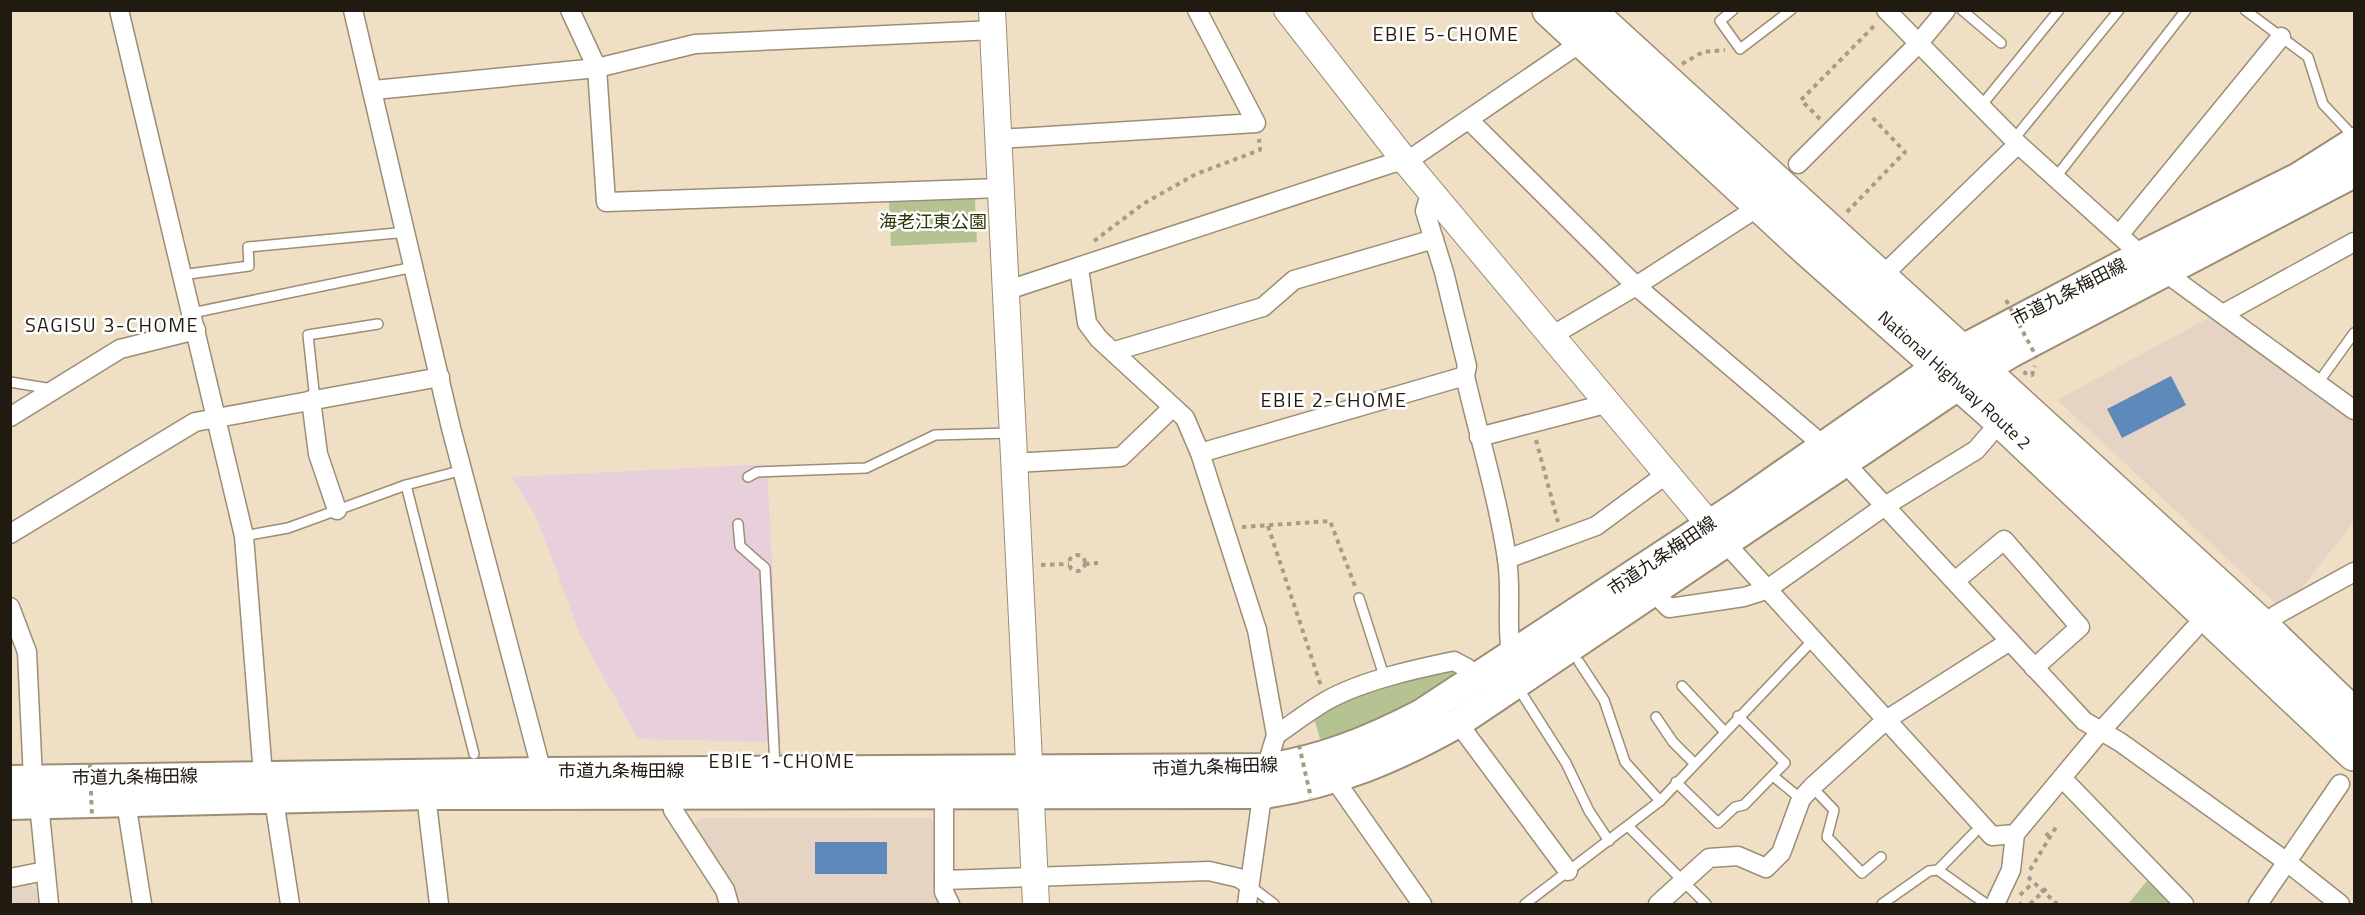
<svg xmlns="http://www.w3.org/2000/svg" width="2365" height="915" font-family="'Titillium Web','Noto Sans JP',sans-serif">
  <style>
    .commercial { fill: #e7d0db }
    .education { fill: #e5d4c3 }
    .green { fill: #b5c393 }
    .water { fill: #5e8abb }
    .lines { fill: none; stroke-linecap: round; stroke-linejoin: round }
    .lane-casing { stroke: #9c8d75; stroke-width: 12 }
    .street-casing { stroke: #9c8d75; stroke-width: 21 }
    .secondary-casing { stroke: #9c8d75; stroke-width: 28 }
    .primary-casing { stroke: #9c8d75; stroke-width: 32 }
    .highway-casing { stroke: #9c8d75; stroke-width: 36 }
    .path { stroke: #a89c87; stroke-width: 4; stroke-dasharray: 4.5 4.5; stroke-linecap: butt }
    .lane { stroke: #fff; stroke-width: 9 }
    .street { stroke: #fff; stroke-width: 18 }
    .secondary { stroke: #fff; stroke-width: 26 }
    .primary { stroke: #fff; stroke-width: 28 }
    .highway { stroke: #fff; stroke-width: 33 }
    .path-bridge { stroke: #a89c87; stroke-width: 4; stroke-dasharray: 4.5 4.5; stroke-linecap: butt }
    .labels { text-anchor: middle; stroke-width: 5; stroke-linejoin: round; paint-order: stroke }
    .park-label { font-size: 18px; fill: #2d3805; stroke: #fff }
    .street-label { font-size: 18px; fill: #201a11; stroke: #fff }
    .neighbourhood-label { font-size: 20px; letter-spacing: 1.5px; fill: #201a11; stroke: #fff }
  </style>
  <rect width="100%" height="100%" fill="#efdfc5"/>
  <path class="commercial" d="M767,464l14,278 -143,-3 -58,-104 -44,-119 -25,-39z"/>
  <g class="education">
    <path d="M2210,317l144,102v102l-59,76 -17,9 -221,-206z"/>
    <path d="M701,818h229l6,7 10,79h-207l-4,-17 -42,-60z"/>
    <path d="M29,884l10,6 2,14h-30l-1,-16z"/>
  </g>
  <g class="green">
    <path d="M975,199l2,43 -86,4 -2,-44z"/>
    <path d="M1453,669v8l-7,9 -78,42 -47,14 -7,-24 49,-29z"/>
    <path d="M2147,881l24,23h-43z"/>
  </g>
  <g class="water">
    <path d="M2171,376l15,29 -64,33 -15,-29z"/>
    <rect x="815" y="842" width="72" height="32"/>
  </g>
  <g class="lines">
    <g class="lane-casing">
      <g id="lane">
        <path d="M1733,10l-13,11 20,28 51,-39"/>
        <path d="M1962,10l39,33"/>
        <path d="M2245,10l63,47 15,47 31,33"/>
        <path d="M1981,106l78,-96"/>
        <path d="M2014,139l105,-129"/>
        <path d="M2056,177l130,-167"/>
        <path d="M181,275l68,-9 -1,-19 159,-15"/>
        <path d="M192,313l222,-46"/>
        <path d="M10,382l42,7"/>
        <path d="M2318,383l36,-50"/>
        <path d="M311,400l3,-9 -6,-56 70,-11"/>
        <path d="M748,477l9,-5 109,-4 69,-33 75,-2"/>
        <path d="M406,485l68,269"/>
        <path d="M738,524l2,22 25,22 10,199"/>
        <path d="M244,536l44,-8 118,-43 57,-15"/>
        <path d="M1359,598l26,81"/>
        <path d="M1579,662l25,38 21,62 35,39"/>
        <path d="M1682,686l42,45"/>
        <path d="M1524,697l42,66 23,48 20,30"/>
        <path d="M1656,717l17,25 21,21"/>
        <path d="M1773,776l28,23"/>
        <path d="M1676,782l42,41 17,-16 9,-2 41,-42 -47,-47"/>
        <path d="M1812,787l22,23 -7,27 35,36 19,-16"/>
        <path d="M1629,827l77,77"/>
        <path d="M1938,870l36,-37"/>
        <path d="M1249,885l25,19"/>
        <path d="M1525,904l135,-103 153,-161"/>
        <path d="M1882,904l47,-33 9,-1 48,34"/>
      </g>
    </g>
    <g class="street-casing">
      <g id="street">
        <path d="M119,10l125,526 19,239 11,25 16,104"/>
        <path d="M353,10l98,418 93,352"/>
        <path d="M570,10l27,58 9,134 395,-14"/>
        <path d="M1886,10l132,134 123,111 213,155"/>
        <path d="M374,90l223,-22 98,-24 299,-14"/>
        <path d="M1469,120l167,166 188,160"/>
        <path d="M999,139l257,-16 -59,-113"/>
        <path d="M1798,164l120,-120 28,-34"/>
        <path d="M1431,190l-6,21 19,61 23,94 -2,10c14,61 33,122 42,183 5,32 -1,64 4,96"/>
        <path d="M2119,235l162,-198"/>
        <path d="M1079,268l8,55 12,16 86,79 15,35 57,177 19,105 -10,33 -19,136"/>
        <path d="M1881,277l137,-133"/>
        <path d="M1005,291l388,-128 13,-1 177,-121"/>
        <path d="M2223,314l131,-72"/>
        <path d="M1553,335l83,-49 124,-80"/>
        <path d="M1115,351l148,-44 31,-27 140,-41"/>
        <path d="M311,400l7,54 19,56"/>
        <path d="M10,417l110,-68 76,-19"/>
        <path d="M1479,437l130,-34"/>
        <path d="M1200,453l265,-77"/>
        <path d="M1014,463l107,-6 52,-50"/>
        <path d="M1845,463l239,258 36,21 167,120 53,42"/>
        <path d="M10,534l185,-112 245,-45"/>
        <path d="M1720,537l272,299 23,-2 85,-102 94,-103"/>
        <path d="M1507,559l89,-33 72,-53"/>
        <path d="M1955,581l49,-41 76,87 -46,41"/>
        <path d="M1652,591l17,17 75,-11 22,-7 119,-84 91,-56 25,-29"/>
        <path d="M10,607l17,45 6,127 6,25 10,100"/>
        <path d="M2276,615l78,-43"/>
        <path d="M1458,723l110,148"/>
        <path d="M1276,735c16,-11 33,-24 50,-34 35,-20 89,-32 128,-40l13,7 9,11"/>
        <path d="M2062,778l122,126"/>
        <path d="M1335,780l87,124"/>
        <path d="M426,795l13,109"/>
        <path d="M671,795l2,15 52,80 4,14"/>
        <path d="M126,802l16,102"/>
        <path d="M944,808v84l6,12"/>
        <path d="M10,878l35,-7"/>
        <path d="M944,880l265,-9 30,7 10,7"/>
        <path d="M1658,904l51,-46 29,-2 28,12 15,-15 20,-54 11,-12 74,-67 124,-79"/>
        <path d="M1995,904l16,-34 4,-36"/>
        <path d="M2258,904l82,-120"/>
      </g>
    </g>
    <g class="secondary-casing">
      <g id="secondary">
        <path d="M992,10l44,894"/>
        <path d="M1287,10l119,152 303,362"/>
      </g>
    </g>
    <g class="primary-casing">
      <g id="primary">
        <path d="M10,780l533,-8 723,-4c56,-8 105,-28 155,-54l318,-209 222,-155 161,-85 175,-87 57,-36"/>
        <path d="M10,805l416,-10 838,-1c73,-11 130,-35 194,-71l503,-339 50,-31 343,-180"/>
      </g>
    </g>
    <g class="highway-casing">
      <g id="highway">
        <path id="s1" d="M1549,10l259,240 193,171 353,333"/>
        <path d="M1588,10l671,613 95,92"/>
      </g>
    </g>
    <g class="path">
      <path d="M1682,64l21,-12 22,-2"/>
      <path d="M1820,119l-19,-19 75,-76"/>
      <path d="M1847,212l58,-60 -34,-36"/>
      <path d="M1094,241l49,-37 53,-30 64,-24 -1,-11"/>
      <path d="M2026,371l-1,2 7,2 3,-9"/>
      <path d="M1536,440l22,82"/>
      <path d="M1268,526l53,160"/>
      <path d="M1242,527l88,-6 25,65"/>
      <circle cx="1077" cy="563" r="8"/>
      <path d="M1085,564l13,-1"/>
      <path d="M1041,565l28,-1"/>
      <path d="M2046,833l4,5"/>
      <path d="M2030,870l26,-43"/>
      <path d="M2028,877l29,27"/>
      <path d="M2020,895l13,-12"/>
      <path d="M2019,903l2,1"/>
      <path d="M2030,904l19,-18"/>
    </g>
    <use href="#lane" class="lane"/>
    <use href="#street" class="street"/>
    <use href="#secondary" class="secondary"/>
    <use href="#primary" class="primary"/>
    <use href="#highway" class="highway"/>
    <g class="path-bridge">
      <path d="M2006,300l31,58"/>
      <path d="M1299,745l12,53"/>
      <path d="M90,764l2,54"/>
    </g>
  </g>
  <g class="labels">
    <g class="park-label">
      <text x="933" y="228">海老江東公園</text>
    </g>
    <g class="street-label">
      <text transform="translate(2069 292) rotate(-27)" y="6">市道九条梅田線</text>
      <text dy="6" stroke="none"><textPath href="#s1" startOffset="549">National Highway Route 2</textPath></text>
      <text transform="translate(1662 556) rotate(-34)" y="6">市道九条梅田線</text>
      <text transform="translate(1215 767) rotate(-2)" y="6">市道九条梅田線</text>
      <text x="621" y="777">市道九条梅田線</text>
      <text transform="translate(135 777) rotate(-1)" y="6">市道九条梅田線</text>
    </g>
    <g class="neighbourhood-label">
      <text x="1446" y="41">EBIE 5-CHOME</text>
      <text x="112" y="332">SAGISU 3-CHOME</text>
      <text x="1334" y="407">EBIE 2-CHOME</text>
      <text x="782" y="768">EBIE 1-CHOME</text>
    </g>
  </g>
  <rect width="2365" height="915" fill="none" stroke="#201a11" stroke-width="24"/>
</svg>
